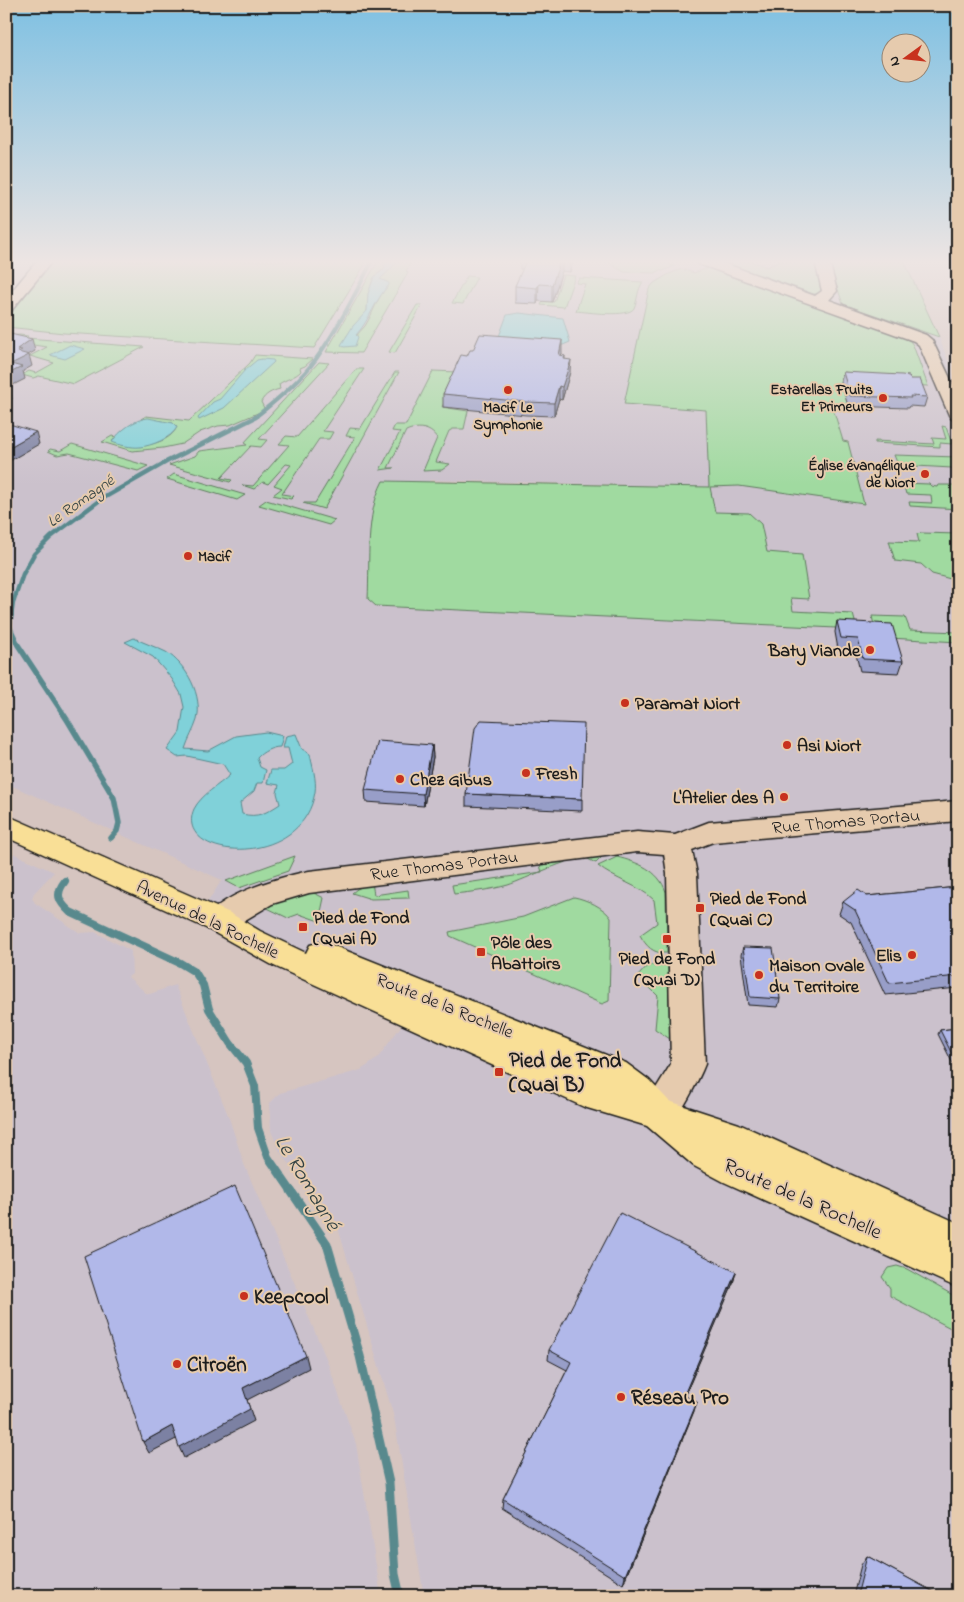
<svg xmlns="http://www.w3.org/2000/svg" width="964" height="1602" font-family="'Indie Flower',sans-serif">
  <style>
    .built { fill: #cbc1cc; fill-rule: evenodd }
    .green { fill: #a0daa0; stroke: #5e7b5e }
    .water { fill: #80d1d9; stroke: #58898d }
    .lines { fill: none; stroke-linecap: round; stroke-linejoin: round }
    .stream-far4 { stroke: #58898d; stroke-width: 4 }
    .stream-far3 { stroke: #58898d; stroke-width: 4.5 }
    .stream-far2 { stroke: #58898d; stroke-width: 5.5 }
    .stream-far1 { stroke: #58898d; stroke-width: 8 }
    .stream { stroke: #58898d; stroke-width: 9 }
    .minor-casing { stroke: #1c1c1c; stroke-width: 3 }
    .major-casing { stroke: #1c1c1c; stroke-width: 3 }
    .minor { fill: #e6cbae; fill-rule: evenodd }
    .major { fill: #f9df96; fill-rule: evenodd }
    .wall { fill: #989ec8; stroke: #1c1c1c }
    .shaded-wall { fill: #7c81a3; stroke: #1c1c1c }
    .building { fill: #b1b8e9; stroke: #1c1c1c }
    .poi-dot { fill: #c8321e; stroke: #e6cbae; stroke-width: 2 }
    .labels { text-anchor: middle; stroke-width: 4; stroke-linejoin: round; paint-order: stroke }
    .far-poi-label { font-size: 15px; font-weight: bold; fill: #1c1c1c; stroke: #e6cbae; text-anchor: end }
    .far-water-label { font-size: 16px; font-style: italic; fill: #304042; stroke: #e6cbae }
    .poi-label { font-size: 18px; font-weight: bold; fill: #1c1c1c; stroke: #e6cbae; text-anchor: start }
    .street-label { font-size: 18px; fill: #1c1c1c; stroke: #e6cbae }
    .near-poi-label { font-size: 21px; font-weight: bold; fill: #1c1c1c; stroke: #e6cbae; text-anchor: start }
    .near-street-label { font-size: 21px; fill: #1c1c1c; stroke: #e6cbae }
    .near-water-label { font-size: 22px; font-style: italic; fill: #304042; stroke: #e6cbae }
  </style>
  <rect width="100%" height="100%" fill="#d6c5c0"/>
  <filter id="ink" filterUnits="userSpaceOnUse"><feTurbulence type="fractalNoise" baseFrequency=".02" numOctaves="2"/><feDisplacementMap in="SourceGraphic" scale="10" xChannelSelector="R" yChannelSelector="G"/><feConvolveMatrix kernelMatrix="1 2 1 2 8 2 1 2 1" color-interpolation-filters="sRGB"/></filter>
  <g filter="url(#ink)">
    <g class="built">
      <path d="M367,261h537l35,76 19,51v1208h-534l-30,-179 -58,-196 -56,-69 -9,-21 -1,-28 10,-10 81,-23 16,-11 33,-45 -209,-102 21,-32 -216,-97v-456l58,6 250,15zM708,268l192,68 10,5 3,4 15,41 -103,-4 18,59h5l16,62 -125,-17 -29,1 -4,-77zM430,480l279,7 30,135 -363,-16 -7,-7z"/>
      <path d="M6,850l48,22 -20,21 -2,5 3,5 45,30 15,-1 36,19 1,23 -4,3 18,16 4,1 25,-9 53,130 16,49 82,194 30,86 25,152h-375z"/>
    </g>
    <g class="green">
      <path d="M54,261h313l-53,87 -250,-15 -58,-6v-8z"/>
      <path d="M378,261h11l-5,4 1,3 -11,9 -6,17 -1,17 -21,26 9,5c1,-8 5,-10 10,-16 9,-14 12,-29 24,-41l-2,-3 -7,-3 19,-18h13l-6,10 2,2 -47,80 -35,-1z"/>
      <path d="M606,261h54l14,5 -11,5 -4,-1 -3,3 -32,-1z"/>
      <path d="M718,261h33l16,6 13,-6h34l7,29 -1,3 -6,1z"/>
      <path d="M828,261h76l35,76 -96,-33z"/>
      <path d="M708,268l192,68 10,5 3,4 15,41 -87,-4 7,24 -16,-1 11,36 5,1 16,62 -125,-18 -29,1 5,25 34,1 12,11 6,28 35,3 7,44 -18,-1 2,13 60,3 4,15 -481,-23 -8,-7c2,-39 -3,-84 15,-118l326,6 -3,-77 -82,-6 25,-115 5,-6 15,-9 13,-5 12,4z"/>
      <path d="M563,275l12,1 -11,31 -23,-2 2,-4 11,1z"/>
      <path d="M467,276l10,1 -14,27 -11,-1z"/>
      <path d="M579,278l64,4c-6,8 -5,17 -9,26 -5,10 -47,4 -58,3l9,-27 -9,-1z"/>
      <path d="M417,305h5l-27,48 -6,-1z"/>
      <path d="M20,335l8,1 -2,2 118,9 -70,37 -35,-8 -6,2 -11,-3 7,-4 7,2 18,-10 -24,-7 17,-9 -41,-6 4,-5z"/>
      <path d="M255,355l58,4 -8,7 -5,2 1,3c-5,6 -15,8 -22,13l1,5c-8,2 -15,5 -19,13l3,6 -4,4 -30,13 -12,1 -18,6 -18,12 -19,4 -31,3 -30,-9 10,-6 4,1 -4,4c17,10 57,5 65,-14l-4,-4 -32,-4 5,-3 43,5 61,-58z"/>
      <path d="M319,362l10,1 -70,76 8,1 -6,7 -10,-1 -30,32 11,2 -2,2 -61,-17 26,-9 4,-5 48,-6 -3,-2z"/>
      <path d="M356,369h8l-41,62 10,1 -4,7h-10l-37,55 12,2 -3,3 -18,-4 9,-7 -8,-3 17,-20 -5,-1 -18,20 -5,-2 -9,7 -12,-4 11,1 36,-41 -10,-1 7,-8 11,1z"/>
      <path d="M433,371l25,1 -16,35 26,4 -4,18h-11l-4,2 -13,31 14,2 -8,6 -19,1 14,-33c-7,-11 -20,-12 -31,-7l-18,37h6l-14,2 20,-38 -8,-1 3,-6h11z"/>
      <path d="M395,372h4l-75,137 -21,-6h12l40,-66 -9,-1 4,-8 10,1z"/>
      <path d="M942,426l4,1 6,17 -12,-1v4l-65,-4v-2l59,3 -2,-6 14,1z"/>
      <path d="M72,444l76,22 -10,5 -69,-18 -12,2 -9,-4 2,-2 10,2z"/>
      <path d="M894,455l64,2v24l-6,-13 -54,-3z"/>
      <path d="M174,474l71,21 -8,5 -70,-21z"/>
      <path d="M954,481h4v28l-48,-3 -1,-4 23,1 -1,-8 -25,-1 -3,-11 26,1 2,2 6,1 1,-2h16z"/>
      <path d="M266,500l69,20 -6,5 -70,-20z"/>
      <path d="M922,533l36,1v47l-26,-7 -11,-10 -26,-3 -6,-20 30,1 -2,-8z"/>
      <path d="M872,616l33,1 5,13 48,2v10l-68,-4 -15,-8z"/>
      <path d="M600,853l1,5 -5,5c-3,-1 -7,-4 -11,-5 -15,-1 -59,21 -77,27 -18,5 -36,7 -54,9l-2,-9 90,-13 -3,-10z"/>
      <path d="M295,856l-7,15 -49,17 -13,-7z"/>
      <path d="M617,857c20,5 42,13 49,35l1,61c-14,1 -21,-7 -27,-18l17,-12 -3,-23c-15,-15 -39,-20 -56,-34z"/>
      <path d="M372,882l2,13 34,-5 1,8 -38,1 -19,-6 5,-4z"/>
      <path d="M310,891l14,7 -5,23 -20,-7 -11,4 -27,-13z"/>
      <path d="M574,897c12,2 31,11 37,21l-2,83 -7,3 -152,-68 -1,-4 74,-15z"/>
      <path d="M648,965h20l2,74 -15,-10 3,-33 -20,-20z"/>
      <path d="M897,1266l10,3 51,29v34l-68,-36v-8l-8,-11 6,-9z"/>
    </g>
    <g class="water">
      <path d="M399,261l-19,18 9,4v2c-14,14 -19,35 -33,50l2,2 -3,9 -11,1 -3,-2 12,-19 14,-15 1,-17 6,-17 11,-8 -1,-4 5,-4z"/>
      <path d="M519,313l44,5 7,24 -7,3 -9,1 -56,-7 9,-24z"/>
      <path d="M70,345l15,4 -20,10 -15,-4z"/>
      <path d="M262,359l11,1 1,2 -50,46 -25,12 -1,-2 15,-16 7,-3 25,-29 12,-10z"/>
      <path d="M148,418l25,5 4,4c-5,11 -26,19 -37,20 -8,1 -21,-2 -28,-5 7,-11 23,-23 36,-24z"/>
      <path d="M134,638c10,5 22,9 32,14 21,13 37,44 31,68 -3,10 -9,19 -12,29l23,2 28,-15 30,-4 17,4 -3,11c-8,0 -18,5 -23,11l3,9 6,3 -3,13h-6l-3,8 -14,12 2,11c16,4 24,-1 38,-10l-3,-11 2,-8 -12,-2 4,-13h13l8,-6 -4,-16h-5l3,-12 10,-2 6,15 8,5c2,11 7,26 5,38 -13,79 -143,68 -121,17 7,-14 25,-24 36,-34l-7,-11 -36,-8 -10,1 -10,-7 13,-18 4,-25 -3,-13 -9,-15 -19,-22 -28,-15z"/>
    </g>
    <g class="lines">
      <path class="stream-far4" d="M254,418c22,-17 46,-37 62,-59 22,-31 39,-64 56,-98"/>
      <path class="stream-far3" d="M11,617l2,-14 10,-29 11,-20 17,-17 49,-37 68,-39 88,-44"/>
      <path class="stream-far2" d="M11,615l-2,11 9,19 50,76 46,77 5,25 -2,8 -6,7"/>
      <path class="stream-far1" d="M65,881c-10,13 -7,20 5,31l110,51 15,9 8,13 6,24 21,34 16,20 9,23 3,42 10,29 24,35"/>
      <path class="stream" d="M291,1191l36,53 33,112 29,127 6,91 5,22"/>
      <g class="minor-casing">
        <g id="minor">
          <path d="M37,261h15l-41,50 -5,2v-15z"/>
          <path d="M697,261h21l97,35 7,-5 -7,-30h14l8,30 -8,9 97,35 6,5 26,55v25l-6,-1 -3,-4 -30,-70 -5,-4 -215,-77z"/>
          <path d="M958,801v20l-245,21 -21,8 5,24 8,190c-5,13 -26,56 -37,62 -8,4 -14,2 -22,-1l-6,-11 31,-50 -4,-190 -3,-20 -27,-2 -328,41 -37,11 -42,25 -11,4 -11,-4 -4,-8c15,-27 76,-44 105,-50l328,-39 38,3 34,-13z"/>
        </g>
      </g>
      <g class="major-casing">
        <path id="major" d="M6,815l224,98 30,18 46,22 4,-8 11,-3 11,3 294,118 23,17 20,21 70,23 219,99v65l-234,-106 -30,-16 -47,-40 -63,-19 -310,-141 -66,-37 -202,-92z"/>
      </g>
      <use href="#minor" class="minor"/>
      <use href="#major" class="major"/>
    </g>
    <g class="wall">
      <path d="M520,261h53l-3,11 -8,-1 -10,31 -14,-1 -1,3 -22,-1v-17l8,-17h-3z"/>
      <path d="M473,350l89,3 -1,3h4v3l5,13 -8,28 -3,-1 -5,17 -28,-1 -83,-8v-13l24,-38z"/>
      <path d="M843,372l67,7 17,18 -3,10 -15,-1 -1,2 -60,-2 -7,-24z"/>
      <path d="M837,621l66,40 -4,12 -39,-2 -5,-21 -17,-1 -3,-17z"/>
      <path d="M432,745l1,12 -9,49 -58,-4 -1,-12z"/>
      <path d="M466,794l116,5v12l-116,-5z"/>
      <path d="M958,887v101l-73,7 -34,-73 -12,-8 4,-12 24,-6z"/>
      <path d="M743,947l37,52 -2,8 -30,-2 -7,-50z"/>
      <path d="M958,1028v46l-20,-40 2,-4z"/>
      <path d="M736,1272l-3,11 -48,112 9,16 -71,173 -121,-76 1,-9 64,-129 -19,-10 1,-10z"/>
      <path d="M867,1556l74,40h-88l8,-31z"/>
    </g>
    <g class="shaded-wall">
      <path d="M560,261h2v10l-10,31v-17z"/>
      <path d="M570,261h3l-3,11z"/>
      <path d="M539,284l-1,17 -1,3v-16z"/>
      <path d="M32,339l3,12 -7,4h1l3,11 -9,5 2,8 -16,8 3,12 -6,3v-27l5,-11 6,-15z"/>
      <path d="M562,340v13l-4,15 1,-13z"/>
      <path d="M571,360l-1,12 -8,28v-13z"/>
      <path d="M559,386v13l-5,17v-13z"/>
      <path d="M36,432l3,12 -33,19v-14z"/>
      <path d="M432,745l1,12 -9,49 -1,-12z"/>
      <path d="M736,1272l-3,11 -52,122 3,-10z"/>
      <path d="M306,1356l3,12 -62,32 7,21 -70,37 -5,-11 64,-59z"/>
      <path d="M697,1402l-3,9 -71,173 2,-8z"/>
      <path d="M172,1426l6,12 -29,15 -6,-11z"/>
    </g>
    <g class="building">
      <path d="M526,261h34l-8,24 -13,-1 -2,4 -22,-2z"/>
      <path d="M6,333l26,6 -15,10 5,1 -4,2 11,3 -18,9 11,3 -16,8z"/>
      <path d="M480,334l82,6 -3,15 6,1 -1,3 7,1 -9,27 -3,-1 -5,17 -28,-1 -83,-8 18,-39 6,1 3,-6h3z"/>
      <path d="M843,372l59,3 7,1 1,3h10l7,18 -17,-1 1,2 -61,-2z"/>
      <path d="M6,423l30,9 -30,17z"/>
      <path d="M837,621l55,3 11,37 -40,-2 -5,-20 -17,-1z"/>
      <path d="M481,720l103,4 -2,75 -116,-5 9,-66z"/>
      <path d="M378,741l54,4 -9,49 -58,-4z"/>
      <path d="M958,887v89l-69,7 -34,-73 -12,-8 15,-12 9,6z"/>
      <path d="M743,947l30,1 7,51 -30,-2z"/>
      <path d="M958,1028v38l-18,-36z"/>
      <path d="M235,1186l71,170 -63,32 7,21 -71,38 -7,-21 -29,16 -59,-186z"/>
      <path d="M620,1213l116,59 -52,123 13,7 -72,174 -122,-77 68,-137 -22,-12z"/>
      <path d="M867,1556l74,40h-84z"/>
    </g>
  </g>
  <linearGradient id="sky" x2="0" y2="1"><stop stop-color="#7ec0e2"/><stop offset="0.54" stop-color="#ede5e3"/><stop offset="1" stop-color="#ede5e3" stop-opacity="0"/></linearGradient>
  <rect width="964" height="485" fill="url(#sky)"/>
  <g class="poi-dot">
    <circle cx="508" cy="390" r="5"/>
    <circle cx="883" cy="398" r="5"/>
    <circle cx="925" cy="474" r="5"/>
    <circle cx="188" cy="556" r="5"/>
    <circle cx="870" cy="650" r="5"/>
    <circle cx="625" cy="703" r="5"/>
    <circle cx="787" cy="745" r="5"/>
    <circle cx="526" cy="773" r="5"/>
    <circle cx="400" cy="779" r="5"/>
    <circle cx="784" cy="797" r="5"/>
    <rect x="695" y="903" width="10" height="10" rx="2.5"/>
    <rect x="298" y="922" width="10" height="10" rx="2.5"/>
    <rect x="662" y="934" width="10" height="10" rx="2.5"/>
    <rect x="476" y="947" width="10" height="10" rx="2.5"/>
    <circle cx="912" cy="955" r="5"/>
    <circle cx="759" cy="975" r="5"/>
    <rect x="494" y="1067" width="10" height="10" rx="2.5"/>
    <circle cx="244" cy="1296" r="5"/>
    <circle cx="177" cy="1364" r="5"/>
    <circle cx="621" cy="1397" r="5"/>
  </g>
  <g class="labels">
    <g class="far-poi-label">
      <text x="873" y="394">Estarellas Fruits<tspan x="873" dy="17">Et Primeurs</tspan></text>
      <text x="508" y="412" text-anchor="middle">Macif Le<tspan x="508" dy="17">Symphonie</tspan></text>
      <text x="915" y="470">Église évangélique<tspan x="915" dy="17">de Niort</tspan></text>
      <text x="198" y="561" text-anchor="start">Macif</text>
    </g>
    <g class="far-water-label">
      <text transform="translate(80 500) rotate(-35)" y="6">Le Romagné</text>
    </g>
    <g class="poi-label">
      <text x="860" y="656" text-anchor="end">Baty Viande</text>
      <text x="635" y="709">Paramat Niort</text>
      <text x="797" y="751">Asi Niort</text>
      <text x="536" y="779">Fresh</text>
      <text x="410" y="785">Chez Gibus</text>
      <text x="774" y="803" text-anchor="end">L'Atelier des A</text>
      <text x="710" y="904">Pied de Fond<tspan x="710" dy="21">(Quai C)</tspan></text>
      <text x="313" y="923">Pied de Fond<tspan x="313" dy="21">(Quai A)</tspan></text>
      <text x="491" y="948">Pôle des<tspan x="491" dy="21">Abattoirs</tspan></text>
      <text x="902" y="961" text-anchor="end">Elis</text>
      <text x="667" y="964" text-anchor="middle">Pied de Fond<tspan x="667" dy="21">(Quai D)</tspan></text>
      <text x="769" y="971">Maison Ovale<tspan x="769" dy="21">du Territoire</tspan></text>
    </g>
    <g class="street-label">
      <text transform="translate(846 821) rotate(-5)" y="6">Rue Thomas Portau</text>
      <text transform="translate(444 865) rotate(-7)" y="6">Rue Thomas Portau</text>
      <text transform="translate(208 919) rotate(26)" y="6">Avenue de la Rochelle</text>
      <text transform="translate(445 1005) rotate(22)" y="6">Route de la Rochelle</text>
    </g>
    <g class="near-poi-label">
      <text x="509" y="1067">Pied de Fond<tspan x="509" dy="24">(Quai B)</tspan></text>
      <text x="254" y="1303">Keepcool</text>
      <text x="187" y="1371">Citroën</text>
      <text x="631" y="1404">Réseau Pro</text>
    </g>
    <g class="near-street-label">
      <text transform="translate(803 1198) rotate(24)" y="7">Route de la Rochelle</text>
    </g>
    <g class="near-water-label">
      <text transform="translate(309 1182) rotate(59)" y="8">Le Romagné</text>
    </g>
  </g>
  <rect width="964" height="1602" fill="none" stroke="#e6cbae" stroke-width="25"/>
  <rect x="12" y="12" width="939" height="1577" fill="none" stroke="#1c1c1c" stroke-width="2" filter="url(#ink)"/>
  <g transform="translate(906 58) rotate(255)"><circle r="24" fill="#e6cbae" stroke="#958574"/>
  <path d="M0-4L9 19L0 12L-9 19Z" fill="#c8321e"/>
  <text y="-8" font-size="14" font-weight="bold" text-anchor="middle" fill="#1c1c1c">N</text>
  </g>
</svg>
